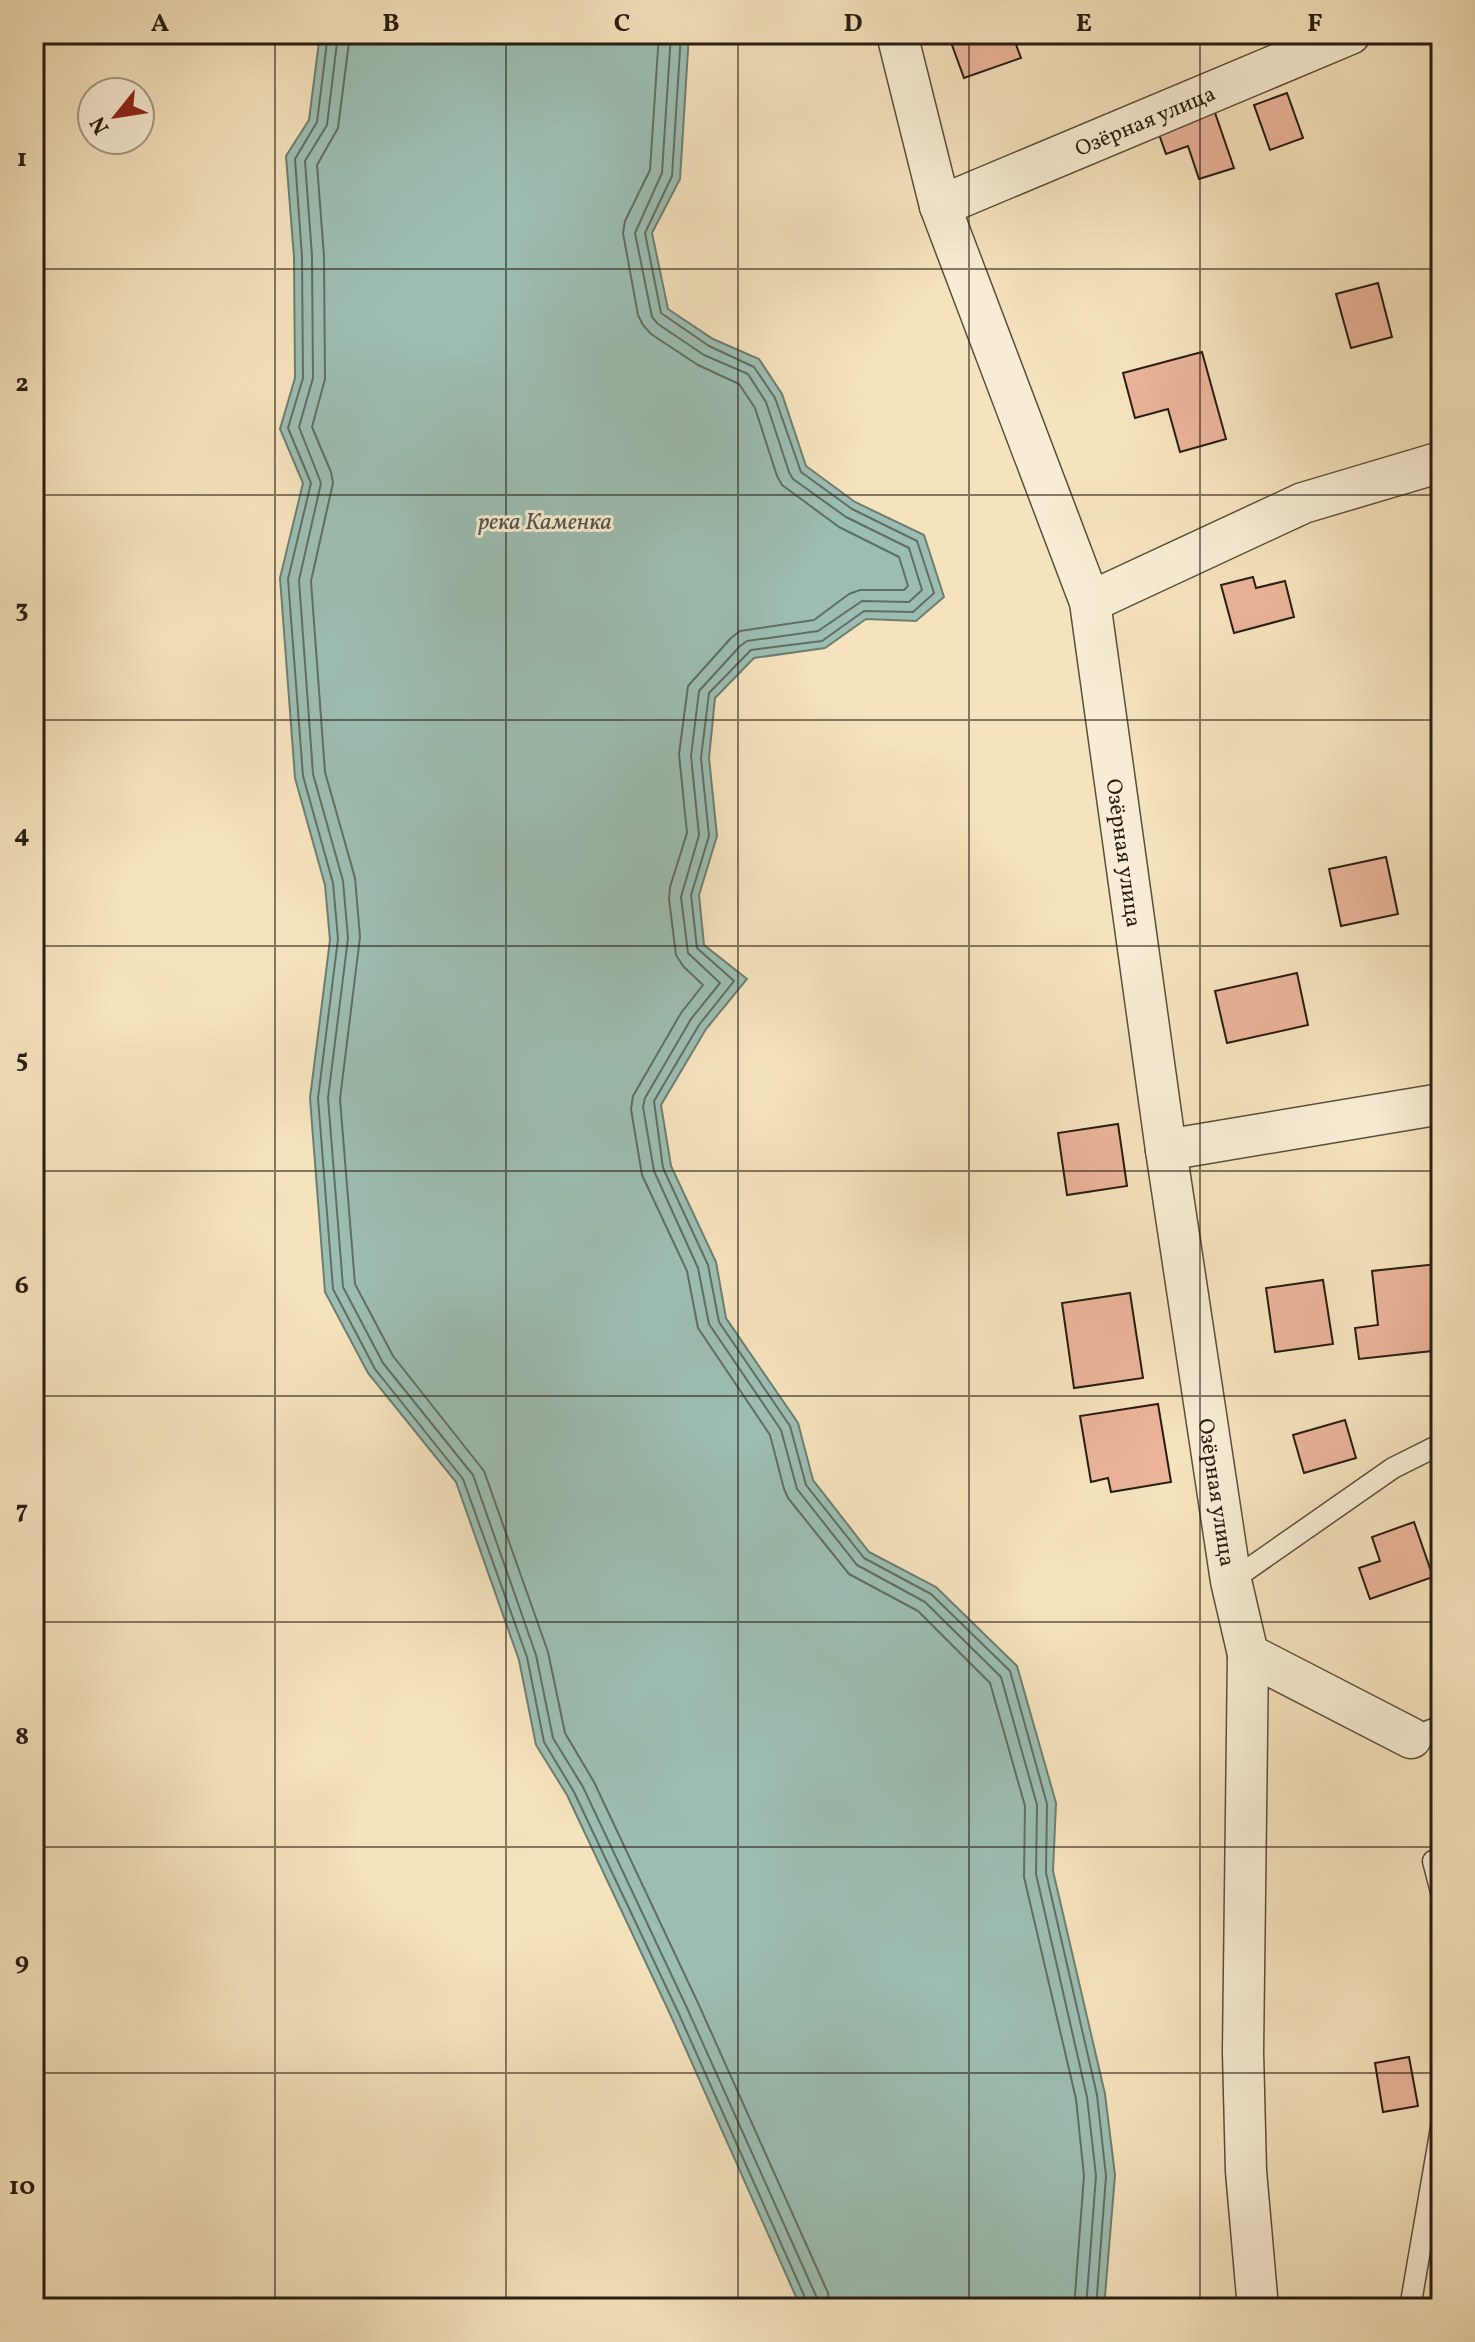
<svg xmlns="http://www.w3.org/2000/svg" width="1475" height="2342" font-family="Vollkorn,serif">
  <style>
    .water { fill: #9cbeb2; stroke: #6e7e72; stroke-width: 2 }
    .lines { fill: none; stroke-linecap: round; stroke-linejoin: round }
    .shore { stroke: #626e62; stroke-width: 2 }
    .building { fill: #ebb49a; stroke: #281d12; stroke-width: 2 }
    .lane-casing { stroke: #5b4e3d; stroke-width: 23 }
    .street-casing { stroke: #5b4e3d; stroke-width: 43 }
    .lane { stroke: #f8edd4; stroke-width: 20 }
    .street { stroke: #f8edd4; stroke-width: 40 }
    .grid { fill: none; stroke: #281d12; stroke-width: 2; stroke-opacity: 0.55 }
    .labels { text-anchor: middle; stroke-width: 6; stroke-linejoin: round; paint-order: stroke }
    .street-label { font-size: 22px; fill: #281d12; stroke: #f8edd4 }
    .water-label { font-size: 24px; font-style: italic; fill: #51554a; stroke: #f8edd4 }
    .neatline { fill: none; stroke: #281d12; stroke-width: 3 }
    .grid-label { font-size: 26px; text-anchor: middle; font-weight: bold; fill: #281d12 }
  </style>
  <rect width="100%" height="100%" fill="#f5e3bd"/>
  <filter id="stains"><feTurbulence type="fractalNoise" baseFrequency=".0025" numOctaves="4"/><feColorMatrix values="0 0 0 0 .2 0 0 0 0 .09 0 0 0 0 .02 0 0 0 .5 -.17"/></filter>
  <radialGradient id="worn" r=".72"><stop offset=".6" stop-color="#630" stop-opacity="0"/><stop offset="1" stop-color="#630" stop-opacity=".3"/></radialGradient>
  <path class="water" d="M320,34h369l-9,145 -28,54 16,76 45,30 46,20 23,35 24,72 49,36 69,33 20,62 -28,24 -50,-2 -41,29 -71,10 -39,40 -6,60 8,78 -18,59 5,50 43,34 -41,50 -45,76 10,61 45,96 10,56 72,105 15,57 56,72 67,35 81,79 39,137 -3,68 52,223 10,81 -11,133h-303l-130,-292 -104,-221 -31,-50 -17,-85 -63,-178 -88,-109 -43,-81 -15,-194 20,-158 -5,-55 -30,-107 -15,-200 23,-95 -23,-54 15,-51 -1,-121 -8,-101 23,-36z"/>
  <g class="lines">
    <g class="shore">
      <path d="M328,34l-11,88 -22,37 7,98 1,121 -15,50 23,55 -23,96 15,197 30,107 5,56 -20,159 15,191 42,80 88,110 64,178 17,85 30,50 104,220 129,290 1,6"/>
      <path d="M338,34l-11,91 -22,36 7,95 1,122 -14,49 22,56 -22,97 14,194 30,107 5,57 -20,160 15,189 40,76 90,112 63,180 17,83 30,49 104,221 130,290 1,10"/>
      <path d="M350,34l-12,94 -21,37 7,91 1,123 -13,48 19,45 2,11 -22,98 14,191 30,106 5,59 -20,162 15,185 38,72 91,115 64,181 17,81 29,49 104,221 130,290 2,15"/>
      <path d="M659,34l-9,136 -25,51 -2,12 15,82 5,10 8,9 47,31 41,19 16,24 22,68 5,9 57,42 60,30 9,29 -4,4h-44l-11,4 -35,26 -74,11 -9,7 -43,48 -9,68 8,79 -17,54 -1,12 7,56 7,11 20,19 -22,28 -48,83 -2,13 11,66 45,96 11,57 72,107 14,54 4,9 61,76 69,37 72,72 35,123 -1,71 52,222 8,77 -10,132"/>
      <path d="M671,34l-9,139 -27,60 17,84 6,7 46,31 44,19 18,28 23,70 4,7 53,38 63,31 13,42 -13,12 -47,-1 -44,30 -71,10 -7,5 -41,45 -8,65 8,79 -18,62 7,56 32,30 -29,36 -46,79 -2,9 11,64 44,97 11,56 72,106 16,59 60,76 68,37 76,75 36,128 -1,69 51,223 9,79 -10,132"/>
      <path d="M681,34l-9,142 -27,57 16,80 48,33 45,21 21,31 26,74 51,37 65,32 17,52 -21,19 -49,-1 -42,30 -71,9 -42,43 -8,65 8,78 -18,59 6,53 37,33 -35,44 -45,76 9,67 45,97 11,57 71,104 16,59 58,73 67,36 79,77 37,133 -1,69 51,222 9,81 -10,132"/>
    </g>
  </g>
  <g class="building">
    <path d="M948,34h64l9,24 -57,20z"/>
    <path d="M1112,34h45l-43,7z"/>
    <path d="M1287,93l16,45 -33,12 -16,-45z"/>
    <path d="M1213,107l21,61 -35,11 -11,-33 -22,8 -10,-28z"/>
    <path d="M1378,283l14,54 -41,11 -15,-54z"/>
    <path d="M1202,352l24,87 -46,13 -12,-43 -33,9 -12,-45z"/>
    <path d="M1253,577l3,11 29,-7 9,36 -60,16 -13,-48z"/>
    <path d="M1386,857l12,57 -57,12 -12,-57z"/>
    <path d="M1297,973l11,52 -81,18 -12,-52z"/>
    <path d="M1118,1124l9,62 -60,9 -9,-62z"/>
    <path d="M1437,1264l4,34v52l-82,9 -4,-31 23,-3 -6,-54z"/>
    <path d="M1323,1280l10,64 -58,8 -9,-64z"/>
    <path d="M1130,1293l13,85 -69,10 -12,-85z"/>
    <path d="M1158,1404l13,78 -60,10 -3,-14 -17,4 -11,-66z"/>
    <path d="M1345,1420l11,38 -52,15 -11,-38z"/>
    <path d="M1414,1522l19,55 -63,22 -11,-31 21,-7 -8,-24z"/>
    <path d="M1409,2057l9,49 -35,6 -8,-49z"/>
  </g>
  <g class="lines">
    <g class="lane-casing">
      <g id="lane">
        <path d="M1231,1581l162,-113 48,-24"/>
        <path d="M1411,1738l30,-12"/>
        <path d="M1433,1861l8,31"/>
        <path d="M1410,2308l31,-180"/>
      </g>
    </g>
    <g class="street-casing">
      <g id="street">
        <path id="s1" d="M897,34l43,172 150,396 76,548 65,431 17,73 163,84"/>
        <path id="s2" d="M940,206l410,-172"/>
        <path d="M1090,602l213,-99 138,-41"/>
        <path d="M1166,1150l275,-46"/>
        <path d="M1248,1654l-5,398 3,119 12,137"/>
      </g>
    </g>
    <use href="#lane" class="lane"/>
    <use href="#street" class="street"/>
  </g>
  <path class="grid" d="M275,34v2274M506,34v2274M738,34v2274M969,34v2274M1200,34v2274M34,269h1407M34,495h1407M34,720h1407M34,946h1407M34,1171h1407M34,1396h1407M34,1622h1407M34,1847h1407M34,2073h1407"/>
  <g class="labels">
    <g class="street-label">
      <text dy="8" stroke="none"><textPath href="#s2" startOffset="222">Озёрная улица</textPath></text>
      <text dy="8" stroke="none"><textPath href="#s1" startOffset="854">Озёрная улица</textPath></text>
      <text dy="8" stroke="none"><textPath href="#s1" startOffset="1500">Озёрная улица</textPath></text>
    </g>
    <g class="water-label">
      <text x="545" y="529">река Каменка</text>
    </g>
  </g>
  <rect width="1475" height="2342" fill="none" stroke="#f5e3bd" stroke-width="88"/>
  <g transform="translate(116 116) rotate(240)"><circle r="38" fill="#f8edd4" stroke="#a59a86" stroke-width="2"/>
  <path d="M0-6L14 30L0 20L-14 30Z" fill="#8f2418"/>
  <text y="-12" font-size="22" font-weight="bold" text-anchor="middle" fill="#281d12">N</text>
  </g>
  <rect x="44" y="44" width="1387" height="2254" class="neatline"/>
  <g class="grid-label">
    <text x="160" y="31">A</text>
    <text x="391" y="31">B</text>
    <text x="622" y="31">C</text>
    <text x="853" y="31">D</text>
    <text x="1084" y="31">E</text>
    <text x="1315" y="31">F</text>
    <text x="22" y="166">1</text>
    <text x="22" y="391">2</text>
    <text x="22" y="617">3</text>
    <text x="22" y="842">4</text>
    <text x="22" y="1067">5</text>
    <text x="22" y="1293">6</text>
    <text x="22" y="1518">7</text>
    <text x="22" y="1744">8</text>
    <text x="22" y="1969">9</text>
    <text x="22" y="2194">10</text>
  </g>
  <rect width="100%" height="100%" filter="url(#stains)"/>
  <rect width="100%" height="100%" fill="url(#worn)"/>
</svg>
